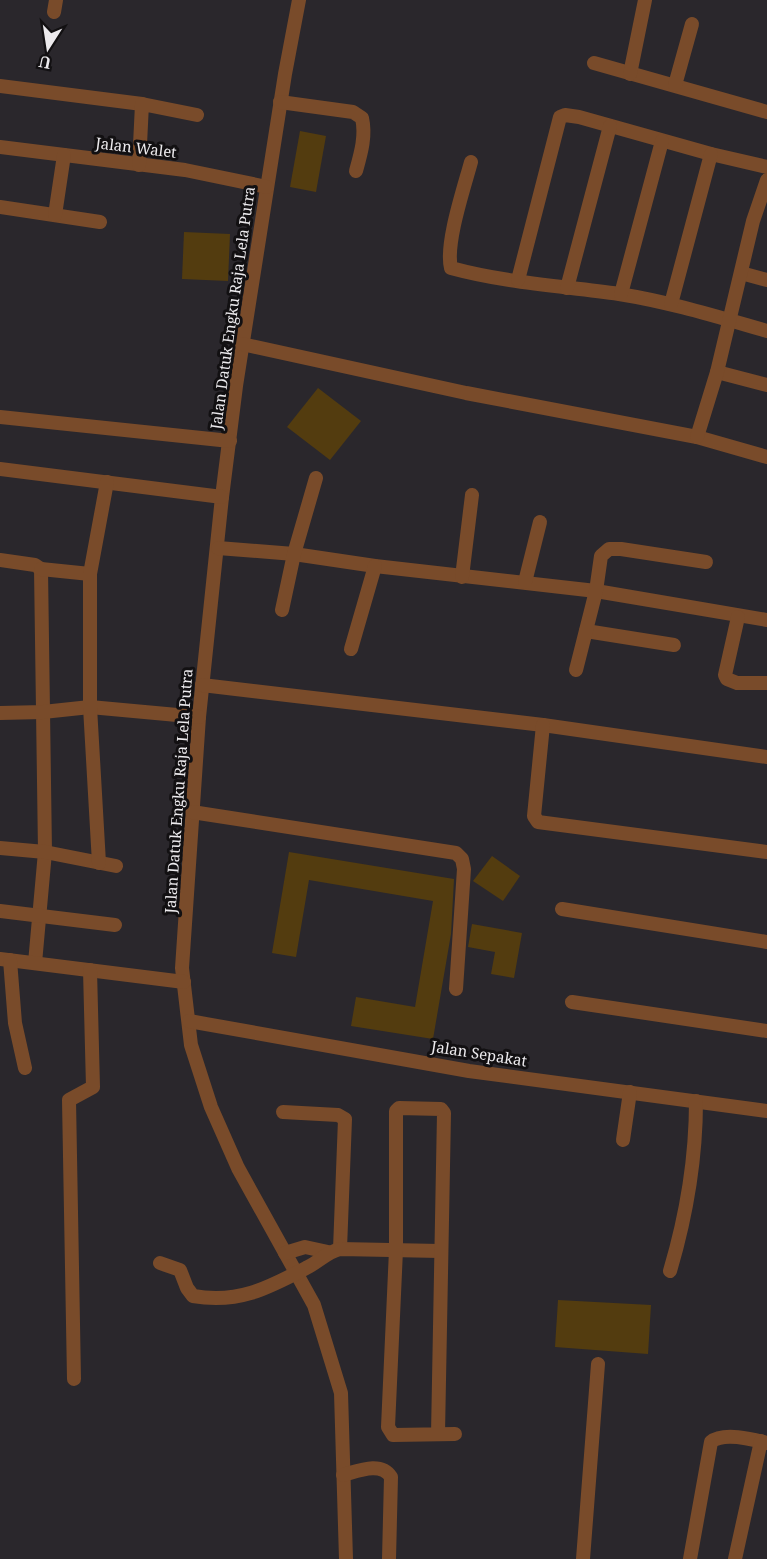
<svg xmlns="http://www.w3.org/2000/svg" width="767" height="1559" font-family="'Noto Serif',serif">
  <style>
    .building { fill: #533c0f }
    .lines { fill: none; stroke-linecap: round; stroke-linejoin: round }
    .minor { stroke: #794b2a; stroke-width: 14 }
    .labels { text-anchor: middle; stroke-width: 6; stroke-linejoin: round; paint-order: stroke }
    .street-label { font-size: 15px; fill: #eceaed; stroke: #121012 }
  </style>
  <rect width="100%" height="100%" fill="#2a272c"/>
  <g class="building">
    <path d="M300,131l26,5 -10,56 -26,-5z"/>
    <path d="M184,232l46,2 -2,47 -46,-2z"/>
    <path d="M318,388l43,33 -31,39 -43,-33z"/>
    <path d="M289,852l165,27 -3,55 -18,105 -82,-13 5,-29 59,10 18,-106 -124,-21 -13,77 -24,-4z"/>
    <path d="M492,856l28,20 -17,25 -30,-20z"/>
    <path d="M472,924l50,9 -8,45 -23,-4 4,-22 -27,-5z"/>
    <path d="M558,1300l93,5 -3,49 -93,-7z"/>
  </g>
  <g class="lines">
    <g class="minor">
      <path d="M299,0l-14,74 -49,312 -14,111 -23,220 -17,251 9,77 20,62 27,61 76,137 27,88 5,166"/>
      <path d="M54,12l2,-12"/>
      <path d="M594,63l173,49"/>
      <path d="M630,74l15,-74"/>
      <path d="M675,85l17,-61"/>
      <path d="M0,86l142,18"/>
      <path d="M280,102l73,10 9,6c4,18 -1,35 -6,53"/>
      <path d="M0,147l185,23 82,17"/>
      <path d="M471,162c-7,26 -26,82 -20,106 55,15 112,18 168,26 51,8 99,23 148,37"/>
      <path d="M139,165l3,-61 55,11"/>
      <path d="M0,207l100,15"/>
      <path d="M55,215l9,-60"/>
      <path d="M741,273l26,7"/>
      <path d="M518,280l42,-163 5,-2 14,2 132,37 56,13"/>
      <path d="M567,288l43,-162"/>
      <path d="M621,294l41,-153"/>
      <path d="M671,304l40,-150"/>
      <path d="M242,344l224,49 231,44 70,20"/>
      <path d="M717,372l50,13"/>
      <path d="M0,417l230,24"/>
      <path d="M697,437l20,-65 36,-151 14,-41"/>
      <path d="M0,469l222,28"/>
      <path d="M218,548l76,6 81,12 221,25 171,29"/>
      <path d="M0,560l35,5 6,4 4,283 -10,111"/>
      <path d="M41,569l49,5"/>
      <path d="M462,577l10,-82"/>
      <path d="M525,582l15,-60"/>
      <path d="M282,610l12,-56 22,-76"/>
      <path d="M738,617l-13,58 2,4 10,4h30"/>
      <path d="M586,631l88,14"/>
      <path d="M351,649l24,-83"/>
      <path d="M576,670l20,-79 5,-35 8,-7h12l85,13"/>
      <path d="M202,685l341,40 224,32"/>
      <path d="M0,713l43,-1 47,-5 109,10"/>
      <path d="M543,725l-9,91 4,6 229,30"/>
      <path d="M192,812l264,41 6,6 2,10 -8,120"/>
      <path d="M0,848l45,4 71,14"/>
      <path d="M99,863l-9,-156v-133l17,-92"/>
      <path d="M562,909l205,33"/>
      <path d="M0,911l115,14"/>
      <path d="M0,959l184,23"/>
      <path d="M10,960l5,63 10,45"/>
      <path d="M572,1002l195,29"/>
      <path d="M189,1021l280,50 298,40"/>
      <path d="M283,1112l55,3 7,4 -5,130"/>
      <path d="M623,1140l7,-48"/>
      <path d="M285,1253l20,-6 23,5"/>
      <path d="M160,1263l20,7 7,18 6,8c46,8 75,-8 115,-29 12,-6 19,-15 32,-18l100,2"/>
      <path d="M670,1271c16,-54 26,-113 26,-170"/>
      <path d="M74,1379l-5,-279 24,-13 -3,-117"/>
      <path d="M438,1434l6,-321 -3,-4 -42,-1 -3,3v139l-8,177 5,8 62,-1"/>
      <path d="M343,1475c15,-4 38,-14 48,2l-2,82"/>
      <path d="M583,1559l15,-195"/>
      <path d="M690,1559l21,-117c12,-10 41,-3 56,1"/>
      <path d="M735,1559l26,-118"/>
    </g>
  </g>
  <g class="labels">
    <g class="street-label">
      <text transform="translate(136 148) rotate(7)" y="5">Jalan Walet</text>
      <text transform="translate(233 308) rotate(-82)" y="5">Jalan Datuk Engku Raja Lela Putra</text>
      <text transform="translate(179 791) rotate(-86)" y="5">Jalan Datuk Engku Raja Lela Putra</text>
      <text transform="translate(479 1054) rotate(9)" y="5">Jalan Sepakat</text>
    </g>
  </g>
  <g transform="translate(48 48) rotate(192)" stroke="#121012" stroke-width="4.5" paint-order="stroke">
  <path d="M0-4.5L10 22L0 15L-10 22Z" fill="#eceaed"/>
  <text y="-9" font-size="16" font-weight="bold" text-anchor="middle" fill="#eceaed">U</text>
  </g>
</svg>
